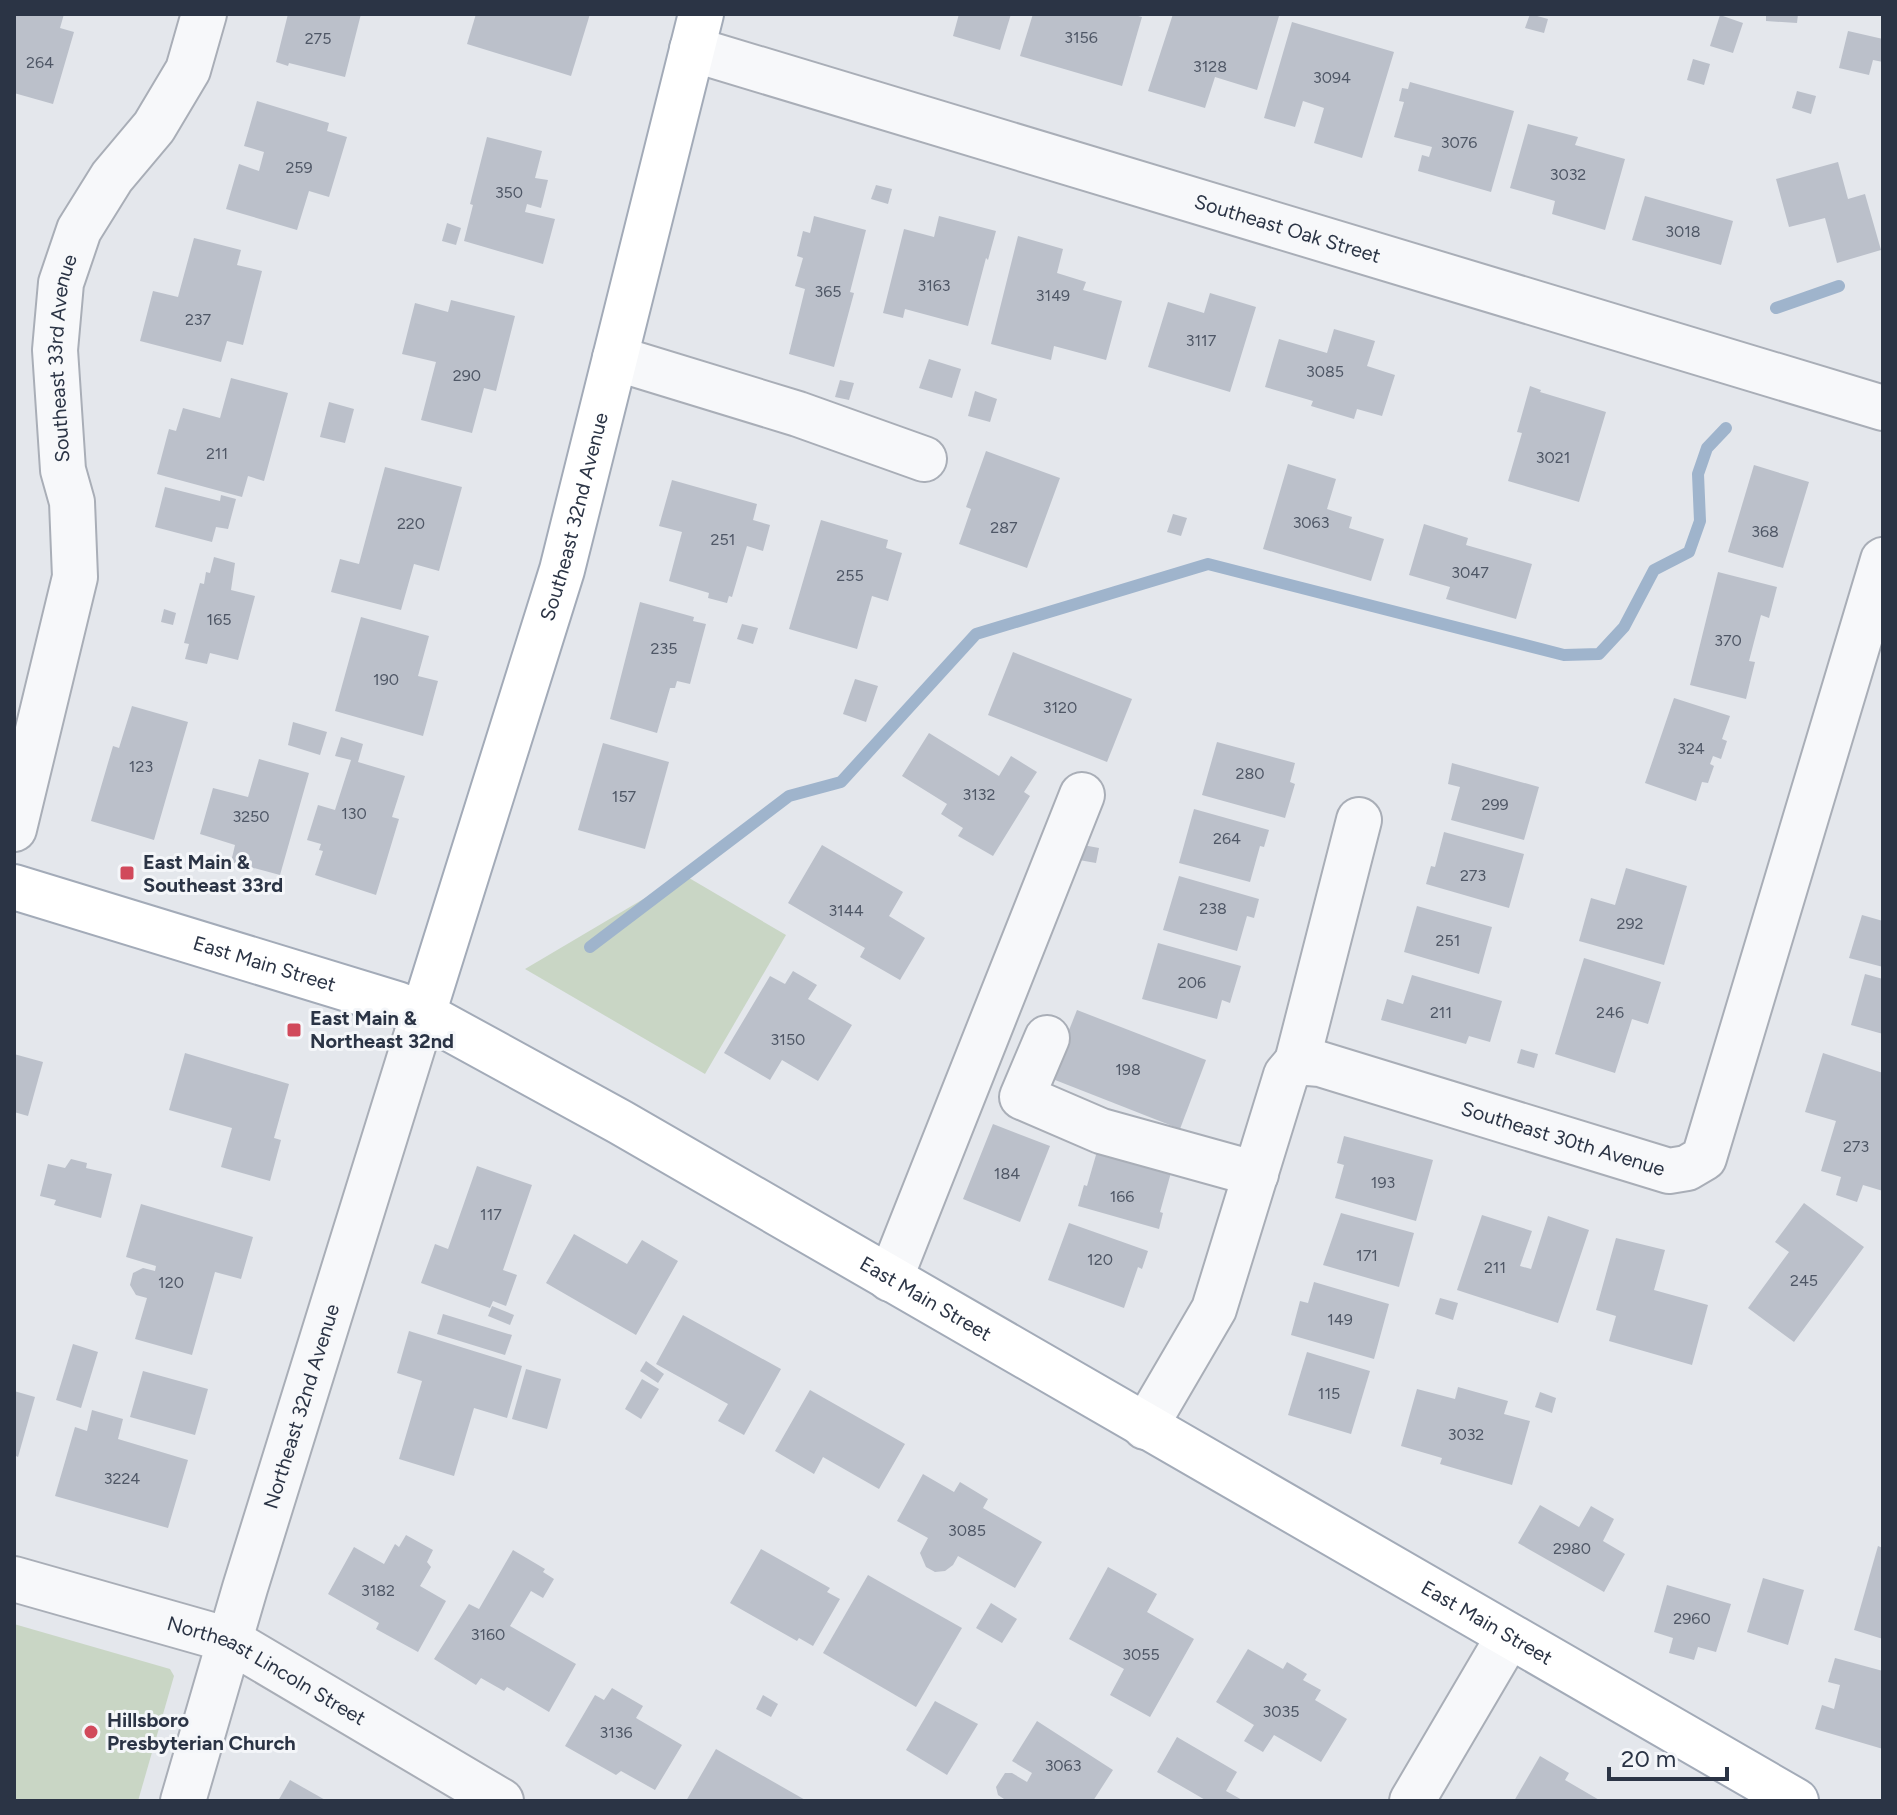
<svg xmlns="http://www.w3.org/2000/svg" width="1897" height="1815" font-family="Figtree,sans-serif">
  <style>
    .green { fill: #c9d6c5 }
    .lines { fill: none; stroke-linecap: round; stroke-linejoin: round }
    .stream { stroke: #9fb4cc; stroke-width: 12 }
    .building { fill: #bbc0ca }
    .minor-casing { stroke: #a9aeb7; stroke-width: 48 }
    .major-casing { stroke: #a3abb8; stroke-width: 48 }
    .minor { stroke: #f7f8fa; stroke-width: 44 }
    .major { stroke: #fff; stroke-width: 44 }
    .poi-dot { fill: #d1495b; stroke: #f4f6f9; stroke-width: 3 }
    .labels { text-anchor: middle; stroke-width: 6; stroke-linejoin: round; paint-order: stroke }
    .number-label { font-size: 16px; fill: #4f5766 }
    .street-label { font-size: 20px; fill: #2b3445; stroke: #f4f6f9 }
    .poi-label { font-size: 20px; font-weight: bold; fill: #2b3445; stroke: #f4f6f9; text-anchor: start }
  </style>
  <rect width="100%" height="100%" fill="#e4e7ec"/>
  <g class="green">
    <path d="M684,875l102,60 -81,139 -180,-105z"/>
    <path d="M14,1624l156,45 4,7 -36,125h-124z"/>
  </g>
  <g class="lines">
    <g class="stream">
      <path d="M1776,308l63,-22"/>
      <path d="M590,947l199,-151 52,-14 135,-148 232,-70 356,91 35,-1 25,-27 30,-57 35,-18 11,-31 -2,-47 9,-26 19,-20"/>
    </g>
  </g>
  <g class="building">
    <path d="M14,14h50l-4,14 14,4 -21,72 -39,-11z"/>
    <path d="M288,14h73l-16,63 -56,-14 -1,3 -12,-4z"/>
    <path d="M476,14h114l-19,62 -104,-32z"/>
    <path d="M959,14h52l-11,36 -47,-14z"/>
    <path d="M1033,14h98l11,3 -20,69 -102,-30z"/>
    <path d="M1173,14l106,2 -22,74 -42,-13 -10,31 -57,-17z"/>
    <path d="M1530,14l18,5 -4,14 -19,-5z"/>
    <path d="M1766,14h32l-1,9 -31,-2z"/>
    <path d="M1720,15l23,8 -10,30 -23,-7z"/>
    <path d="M1292,22l102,30 -32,106 -48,-15 10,-35 -21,-7 -8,26 -31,-9z"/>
    <path d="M1848,31l35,8v23l-10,-2 -4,15 -30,-7z"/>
    <path d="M1693,59l17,5 -6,21 -17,-5z"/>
    <path d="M1410,82l104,29 -23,81 -73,-21 4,-16 7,2 3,-10 -38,-10 10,-35 -5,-1 3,-13 6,1z"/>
    <path d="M1797,91l19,5 -5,18 -19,-6z"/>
    <path d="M257,101l72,22 -2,8 20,6 -18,60 -20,-6 -12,39 -71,-21 13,-45 20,7 5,-19 -20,-6z"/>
    <path d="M1528,124l50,13 -3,8 50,14 -20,71 -53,-16 3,-13 -45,-13z"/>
    <path d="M487,137l55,14 -7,27 13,2 -7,28 -14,-4 -2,8 30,7 -12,45 -79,-23 9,-36 -3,-1z"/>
    <path d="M1838,162l10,37 17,-5 16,56 -44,13 -12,-45 -36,9 -13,-48z"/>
    <path d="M876,185l16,4 -4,15 -17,-5z"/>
    <path d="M1645,196l88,25 -12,44 -89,-25z"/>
    <path d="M814,216l52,14 -16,62 4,1 -20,74 -45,-13 16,-65 -10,-3 8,-28 -6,-2 6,-25 7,2z"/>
    <path d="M939,216l57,15 -8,29 -2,-2 -18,68 -63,-17 -2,9 -20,-5 21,-84 30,8z"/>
    <path d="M447,223l14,5 -5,17 -14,-4z"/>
    <path d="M1018,236l45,13 -6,24 29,9 -3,8 39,11 -16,59 -52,-14 -3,14 -60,-16z"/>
    <path d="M194,238l47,12 -4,15 25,6 -19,74 -16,-4 -6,21 -81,-21 13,-50 25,6z"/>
    <path d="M1210,293l46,14 -26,85 -82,-25 20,-65 36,11z"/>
    <path d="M451,300l64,16 -19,75 -12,-3 -12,45 -51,-13 15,-58 -34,-8 13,-51 33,9z"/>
    <path d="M1334,329l41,12 -8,25 28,9 -13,41 -25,-7 -3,10 -43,-13 2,-5 -48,-14 14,-48 48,14z"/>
    <path d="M929,359l32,10 -9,29 -33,-10z"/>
    <path d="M231,378l57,15 -24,88 -16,-5 -6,21 -85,-23 12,-45 7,2 7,-23 37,10z"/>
    <path d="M840,380l14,3 -5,17 -14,-3z"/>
    <path d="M1530,386l11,4 -1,2 66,20 -27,90 -71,-21 14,-48 -5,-1z"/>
    <path d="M975,391l22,8 -7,23 -22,-6z"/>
    <path d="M329,402l25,7 -9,34 -25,-6z"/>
    <path d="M986,451l74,27 -33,90 -68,-24 12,-35 -5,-2z"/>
    <path d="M1288,464l48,15 -9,30 25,8 -3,11 35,11 -13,42 -108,-32z"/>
    <path d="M1754,465l55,17 -26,86 -55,-16z"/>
    <path d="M385,467l77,20 -23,84 -25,-7 -13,46 -70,-18 9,-33 19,5z"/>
    <path d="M672,480l85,24 -4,16 17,5 -7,26 -16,-5 -15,51 -3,-1 -2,7 -19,-5 1,-5 -40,-12 13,-49 -23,-6z"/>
    <path d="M165,487l55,14 1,-6 15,4 -8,30 -12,-2 -4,15 -57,-15z"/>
    <path d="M1173,514l14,4 -6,18 -14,-4z"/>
    <path d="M821,520l67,20 -2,8 16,5 -14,48 -16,-5 -15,53 -68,-20z"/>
    <path d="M1424,524l44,14 -2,7 66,19 -16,55 -70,-20 4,-12 -41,-12z"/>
    <path d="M214,557l21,6 -4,27 24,6 -17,64 -28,-7 -3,11 -22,-5 4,-15 -5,-1 16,-60 4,1 2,-12 4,1z"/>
    <path d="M1718,572l59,15 -8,31 -8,-3 -12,46 6,1 -9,37 -56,-14z"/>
    <path d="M640,602l54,15 -1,4 13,3 -16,60 -13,-3 -2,7h-5l-13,45 -47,-14z"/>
    <path d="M164,609l12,4 -3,12 -12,-3z"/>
    <path d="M361,617l68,19 -11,40 20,5 -15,55 -88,-25z"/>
    <path d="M742,624l16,4 -5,16 -16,-5z"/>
    <path d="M1013,652l119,47 -25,63 -119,-47z"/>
    <path d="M855,679l23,7 -12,36 -23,-8z"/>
    <path d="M1674,698l56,18 -8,23 5,2 -6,18 -8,-3 -3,8 4,2 -6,17 -6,-1 -6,19 -51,-18z"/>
    <path d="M132,706l56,16 -34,118 -63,-19 22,-75 6,2z"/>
    <path d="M293,722l34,10 -7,23 -32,-10z"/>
    <path d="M929,733l70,43 12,-20 26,16 -13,20 6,4 -37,60 -35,-20 5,-8 -22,-14 6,-10 -45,-28z"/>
    <path d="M341,737l22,7 -5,18 47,14 -13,41 7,2 -23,76 -61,-20 8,-24 -4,-1 2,-6 -14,-4 11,-35 17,5 16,-50 -16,-4z"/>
    <path d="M1217,742l78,21 -5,19 5,2 -10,34 -83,-23z"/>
    <path d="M603,743l66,19 -24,87 -67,-19z"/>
    <path d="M259,759l50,14 -29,102 -49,-13 4,-17 -35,-11 13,-46 35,9z"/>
    <path d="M1452,763l87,24 -15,53 -73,-20 9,-33 -12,-3z"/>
    <path d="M1194,809l75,21 -5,17 -4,-1 -10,36 -71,-19z"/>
    <path d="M1444,832l80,22 -15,54 -83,-24 5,-18 4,1z"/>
    <path d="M822,845l81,47 -14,24 36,22 -25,42 -40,-23 5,-9 -77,-45z"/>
    <path d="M1083,845l16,3 -3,15 -17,-3z"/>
    <path d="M1626,868l61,18 -23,79 -85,-24 12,-43 24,7z"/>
    <path d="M1179,876l80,23 -5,19 -7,-2 -10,35 -74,-21z"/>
    <path d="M1417,906l75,21 -13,47 -75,-22z"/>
    <path d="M1862,915l21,6v46l-34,-9z"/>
    <path d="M1158,943l83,23 -11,37 -8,-3 -5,19 -75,-20z"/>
    <path d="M1584,958l77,24 -13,42 -16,-5 -17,54 -60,-19z"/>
    <path d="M793,971l24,14 -9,14 44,26 -34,56 -36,-21 -12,20 -46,-27 46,-77 15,8z"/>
    <path d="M1865,974l18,5v55l-32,-9z"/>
    <path d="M1412,975l90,26 -12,41 -21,-6 -3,8 -85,-24 6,-21 16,5z"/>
    <path d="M1077,1010l129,50 -26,69 -130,-51z"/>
    <path d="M1521,1049l17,5 -4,14 -17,-5z"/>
    <path d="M185,1053l104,31 -15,54 7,2 -11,41 -49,-14 11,-39 -63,-18z"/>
    <path d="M1823,1053l60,20v118l-20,-6 -6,17 -21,-7 5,-18 -20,-6 15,-50 -31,-9z"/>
    <path d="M14,1054l29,8 -15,54 -14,-4z"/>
    <path d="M993,1124l57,22 -30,76 -57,-23z"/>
    <path d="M1344,1136l89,24 -17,61 -81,-23 9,-33 -7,-2z"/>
    <path d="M1098,1148l74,21 -12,43 3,1 -4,16 -81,-23 6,-21 3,1z"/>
    <path d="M71,1159l16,4 -1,5 26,6 -11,44 -47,-13 2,-5 -16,-4 8,-32 17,4z"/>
    <path d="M477,1166l55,19 -29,85 14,5 -11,31 -13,-5 -3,7 -69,-25 14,-39 13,5z"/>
    <path d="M1804,1203l60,44 -70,95 -46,-34 41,-56 -14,-10z"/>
    <path d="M141,1204l112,33 -12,42 -26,-7 -23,83 -57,-16 12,-41 -11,-3 -6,-10 3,-12 10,-5 12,3 1,-5 -30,-9z"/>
    <path d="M1341,1213l73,20 -15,54 -76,-22z"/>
    <path d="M1482,1215l50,16 -12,35 11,3 17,-53 41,14 -31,93 -101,-33z"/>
    <path d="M1069,1223l79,28 -6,18 -4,-2 -14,41 -76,-28z"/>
    <path d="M574,1234l53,30 15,-24 36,21 -42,74 -90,-52z"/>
    <path d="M1616,1238l49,12 -11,40 54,15 -16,60 -83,-24 7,-25 -20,-6z"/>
    <path d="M1314,1282l75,22 -15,55 -83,-24 9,-34 8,2z"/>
    <path d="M1440,1298l18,5 -5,17 -18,-6z"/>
    <path d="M492,1306l22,9 -4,10 -22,-9z"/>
    <path d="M443,1314l69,21 -7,20 -68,-21z"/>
    <path d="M683,1315l98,54 -37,66 -26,-14 10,-17 -72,-40z"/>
    <path d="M409,1331l113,35 -15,52 -33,-10 -20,68 -55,-17 23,-78 -25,-8z"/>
    <path d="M73,1344l25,8 -17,56 -25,-8z"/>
    <path d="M1307,1352l63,19 -19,63 -63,-19z"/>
    <path d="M646,1361l18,13 -6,9 -18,-12z"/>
    <path d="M526,1369l35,10 -14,50 -35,-10z"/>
    <path d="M143,1371l65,18 -13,46 -65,-18z"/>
    <path d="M642,1379l17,10 -18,30 -16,-10z"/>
    <path d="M1458,1387l50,14 -4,13 26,7 -18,64 -72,-21 2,-6 -41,-12 16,-57 38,10z"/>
    <path d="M810,1390l95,54 -26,45 -56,-32 -9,17 -39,-23z"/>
    <path d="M14,1391l21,6 -17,60 -4,-2z"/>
    <path d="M1540,1392l16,6 -4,15 -17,-6z"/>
    <path d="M92,1410l31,9 -5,20 70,21 -20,68 -113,-32 20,-69 12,4z"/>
    <path d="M923,1474l31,18 6,-10 28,17 -5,9 59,34 -27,46 -57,-32 -5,9 -8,6 -10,1 -9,-5 -6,-14 8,-15 -31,-17z"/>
    <path d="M1540,1505l39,22 12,-21 23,13 -11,22 22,13 -21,38 -86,-49z"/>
    <path d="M406,1535l27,15 -6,12 4,5 -11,19 26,15 -28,51 -42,-23 3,-6 -51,-29 26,-47 30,17 11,-20 4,3z"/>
    <path d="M1878,1546l5,2v91l-29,-9z"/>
    <path d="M761,1549l69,39 -3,4 13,7 -27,47 -14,-8 -2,3 -67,-38z"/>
    <path d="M513,1550l32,19 -2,3 11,7 -11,19 -12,-7 -21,35 66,38 -27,48 -42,-25 -3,4 -23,-13 -5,7 -42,-26 35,-55 10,5z"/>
    <path d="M1108,1567l49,27 -10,18 47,27 -44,78 -40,-22 14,-26 -55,-30z"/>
    <path d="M868,1575l94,53 -46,79 -93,-54z"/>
    <path d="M1763,1578l41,12 -16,55 -41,-13z"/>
    <path d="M1667,1585l64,19 -15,48 -18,-5 -4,13 -25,-7 4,-15 -19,-6z"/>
    <path d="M991,1603l26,16 -15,24 -26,-15z"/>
    <path d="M1248,1649l35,20 4,-7 20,12 -4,6 18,10 -6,10 32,19 -26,43 -47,-27 -11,17 -19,-11 10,-16 -38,-23z"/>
    <path d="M1835,1658l48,13v78l-68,-20 7,-24 12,4 6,-24 -12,-3z"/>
    <path d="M612,1688l31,18 -7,12 46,27 -27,45 -34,-19 -5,4 -51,-29 30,-51 9,5z"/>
    <path d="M763,1695l15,9 -7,13 -15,-8z"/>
    <path d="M935,1701l43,23 -31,51 -41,-25z"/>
    <path d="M1037,1721l76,49 -20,31h-86l-9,-6 -2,-8 9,-14h7l15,9 5,-9 -20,-12z"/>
    <path d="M1177,1737l60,35 -11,19 18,10h-37l-50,-29z"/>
    <path d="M716,1749l91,52h-121z"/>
    <path d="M1540,1756l29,17 -4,7 36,21h-87z"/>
    <path d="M290,1780l37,21h-49z"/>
  </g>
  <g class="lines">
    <g class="minor-casing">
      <g id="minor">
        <path id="s1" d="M692,49l1191,359"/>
        <path d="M615,358l183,56 126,45"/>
        <path id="s2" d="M14,829l61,-252 -3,-75 -9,-32 -8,-120 6,-67 18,-53 33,-53 42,-50 34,-57 16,-56"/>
        <path d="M1047,1038l-25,59 79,34 155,43"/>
        <path d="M1297,1062l62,-242"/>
        <path d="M890,1279l192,-484"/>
        <path id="s3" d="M1145,1427l69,-118 72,-234 11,-13 23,2 349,107 18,-3 17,-10 179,-598"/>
        <path id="s4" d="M14,1579l215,61 272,161"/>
        <path id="s5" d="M183,1801l62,-213 178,-574"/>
        <path d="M1412,1801l97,-165"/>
      </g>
    </g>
    <g class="major-casing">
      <g id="major">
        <path id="s6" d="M14,887l383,117 26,10 197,108 1176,679"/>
        <path id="s7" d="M423,1014l139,-444 139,-556"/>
      </g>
    </g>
    <use href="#minor" class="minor"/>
    <use href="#major" class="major"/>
  </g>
  <g class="poi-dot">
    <rect x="119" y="865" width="16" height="16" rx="4"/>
    <rect x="286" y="1022" width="16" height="16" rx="4"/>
    <circle cx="91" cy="1732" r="8"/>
  </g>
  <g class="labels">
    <g class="number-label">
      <text x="1081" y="43">3156</text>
      <text x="318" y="44">275</text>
      <text x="40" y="68">264</text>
      <text x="1210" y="72">3128</text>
      <text x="1332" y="83">3094</text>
      <text x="1459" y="148">3076</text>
      <text x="299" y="173">259</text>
      <text x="1568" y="180">3032</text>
      <text x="509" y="198">350</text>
      <text x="1683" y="237">3018</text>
      <text x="934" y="291">3163</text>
      <text x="828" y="297">365</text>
      <text x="1053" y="301">3149</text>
      <text x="198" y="325">237</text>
      <text x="1201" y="346">3117</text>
      <text x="1325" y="377">3085</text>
      <text x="467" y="381">290</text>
      <text x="217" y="459">211</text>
      <text x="1553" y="463">3021</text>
      <text x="1311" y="528">3063</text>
      <text x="411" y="529">220</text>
      <text x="1004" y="533">287</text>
      <text x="1765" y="537">368</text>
      <text x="723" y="545">251</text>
      <text x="1470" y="578">3047</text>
      <text x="850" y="581">255</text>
      <text x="219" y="625">165</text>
      <text x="1728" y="646">370</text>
      <text x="664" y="654">235</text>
      <text x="386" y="685">190</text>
      <text x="1060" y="713">3120</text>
      <text x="1691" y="754">324</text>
      <text x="141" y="772">123</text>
      <text x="1250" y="779">280</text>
      <text x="979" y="800">3132</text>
      <text x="624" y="802">157</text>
      <text x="1495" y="810">299</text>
      <text x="354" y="819">130</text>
      <text x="251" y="822">3250</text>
      <text x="1227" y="844">264</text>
      <text x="1473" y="881">273</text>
      <text x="1213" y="914">238</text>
      <text x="846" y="916">3144</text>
      <text x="1630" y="929">292</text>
      <text x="1448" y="946">251</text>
      <text x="1192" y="988">206</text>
      <text x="1441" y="1018">211</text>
      <text x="1610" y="1018">246</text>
      <text x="788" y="1045">3150</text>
      <text x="1128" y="1075">198</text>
      <text x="1856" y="1152">273</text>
      <text x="1007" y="1179">184</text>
      <text x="1383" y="1188">193</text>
      <text x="1122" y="1202">166</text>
      <text x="491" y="1220">117</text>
      <text x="1367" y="1261">171</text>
      <text x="1100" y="1265">120</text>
      <text x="1495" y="1273">211</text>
      <text x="1804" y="1286">245</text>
      <text x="171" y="1288">120</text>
      <text x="1340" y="1325">149</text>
      <text x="1329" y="1399">115</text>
      <text x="1466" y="1440">3032</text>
      <text x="122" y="1484">3224</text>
      <text x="967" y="1536">3085</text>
      <text x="1572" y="1554">2980</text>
      <text x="378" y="1596">3182</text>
      <text x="1692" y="1624">2960</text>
      <text x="488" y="1640">3160</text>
      <text x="1141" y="1660">3055</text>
      <text x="1281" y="1717">3035</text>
      <text x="616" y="1738">3136</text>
      <text x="1063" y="1771">3063</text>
    </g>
    <g class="street-label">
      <text dy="7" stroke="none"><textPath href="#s1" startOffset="622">Southeast Oak Street</textPath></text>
      <text dy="7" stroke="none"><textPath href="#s2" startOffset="480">Southeast 33rd Avenue</textPath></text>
      <text dy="7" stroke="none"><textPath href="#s7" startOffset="520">Southeast 32nd Avenue</textPath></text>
      <text dy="7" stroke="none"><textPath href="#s6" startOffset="262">East Main Street</textPath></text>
      <text dy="7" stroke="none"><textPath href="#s3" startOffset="676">Southeast 30th Avenue</textPath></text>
      <text dy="7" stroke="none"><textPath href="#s6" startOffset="1006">East Main Street</textPath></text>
      <text dy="7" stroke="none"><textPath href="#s5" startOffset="412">Northeast 32nd Avenue</textPath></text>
      <text dy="7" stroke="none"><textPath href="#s6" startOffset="1654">East Main Street</textPath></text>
      <text dy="7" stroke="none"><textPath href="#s4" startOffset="270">Northeast Lincoln Street</textPath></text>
    </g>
    <g class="poi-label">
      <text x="143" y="869">East Main &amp;<tspan x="143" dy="23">Southeast 33rd</tspan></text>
      <text x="310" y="1025">East Main &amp;<tspan x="310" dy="23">Northeast 32nd</tspan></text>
      <text x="107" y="1727">Hillsboro<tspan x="107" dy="23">Presbyterian Church</tspan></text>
    </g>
  </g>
  <rect width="1897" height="1815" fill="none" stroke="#2b3445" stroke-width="32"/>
  <path d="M1609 1767v12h118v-12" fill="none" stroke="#2b3445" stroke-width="4"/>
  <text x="1621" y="1767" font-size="24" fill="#2b3445" stroke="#f4f6f9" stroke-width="6" paint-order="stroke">20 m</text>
</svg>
